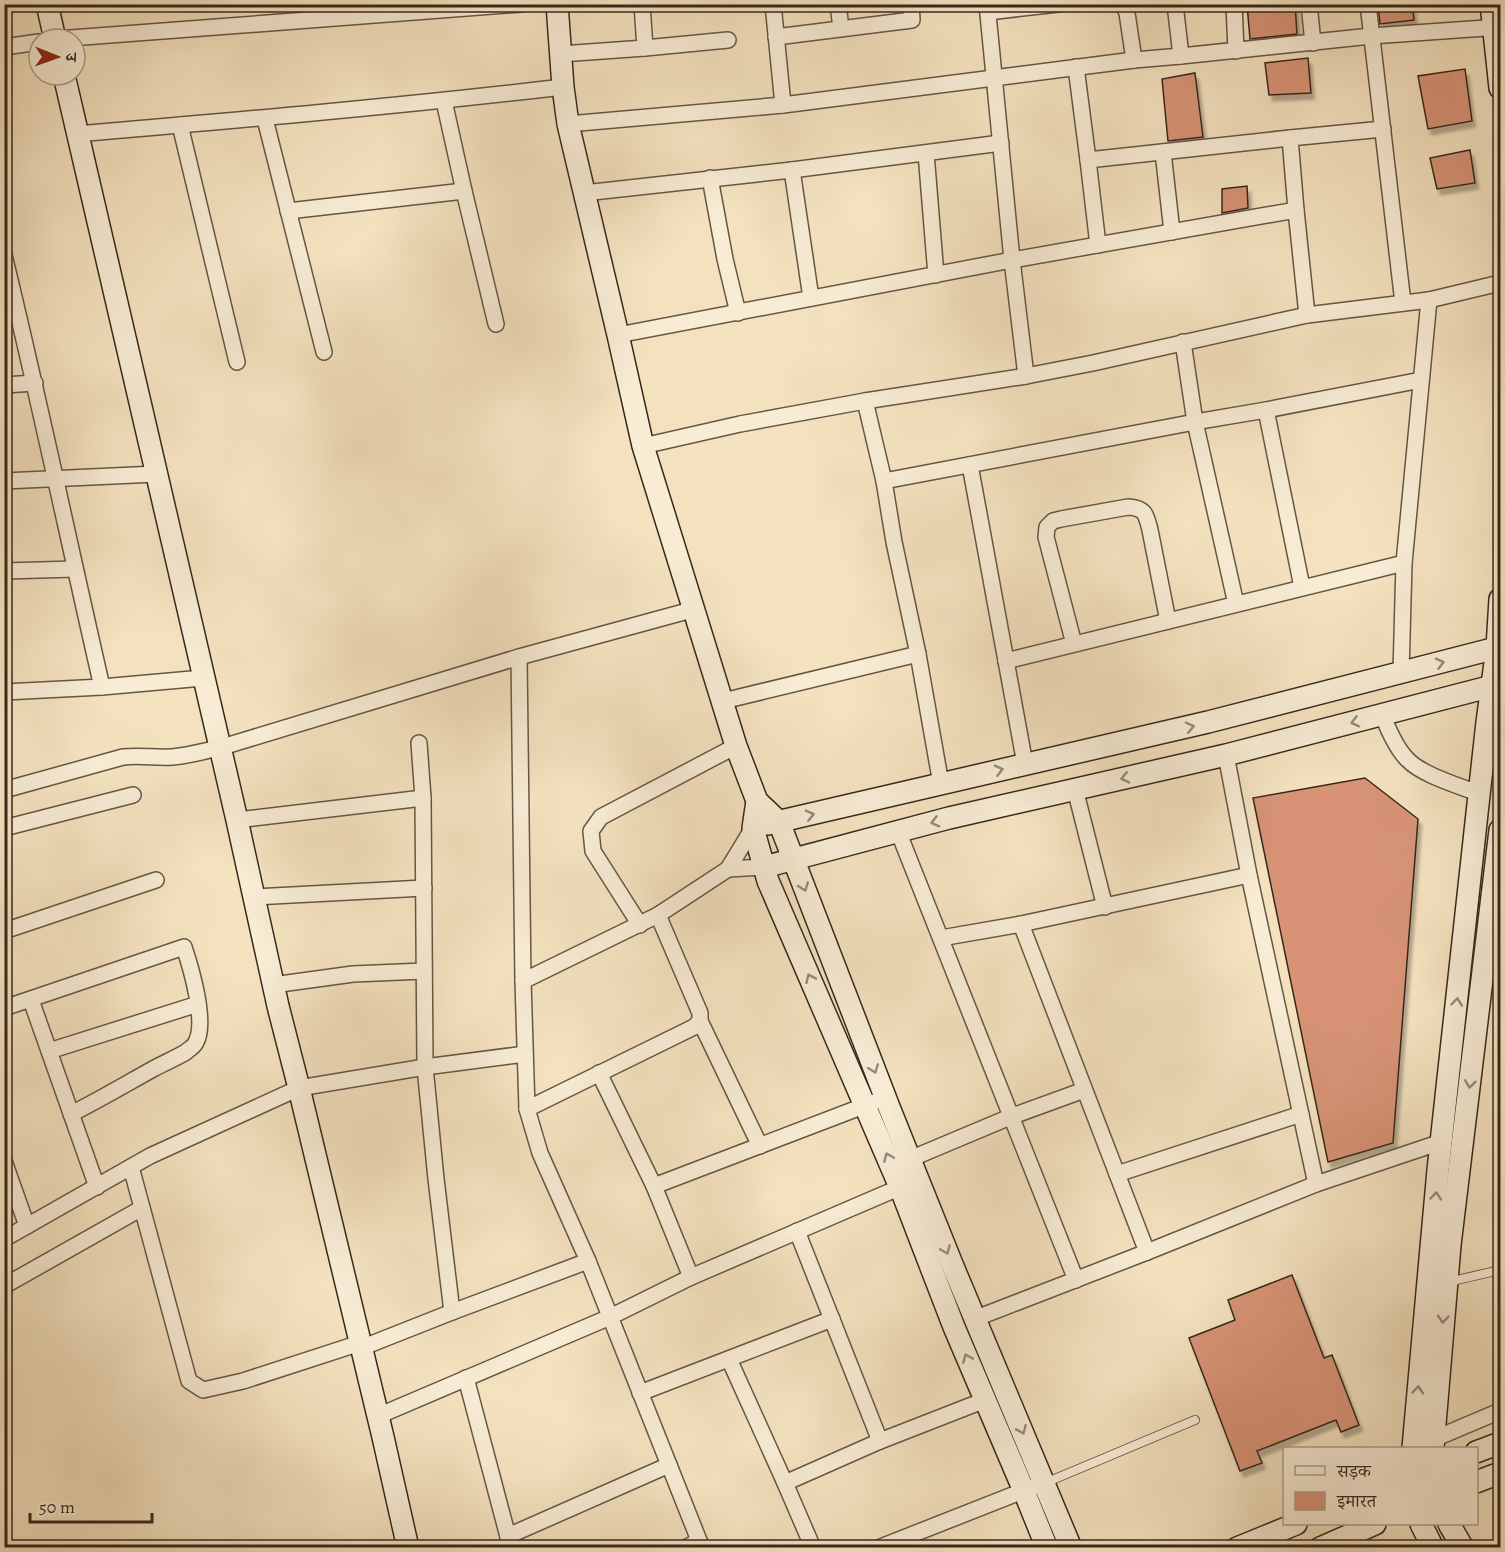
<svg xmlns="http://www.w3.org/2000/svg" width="1505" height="1552" font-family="Alegreya,'Noto Serif Devanagari',serif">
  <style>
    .building { fill: #d89376; stroke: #36281e; stroke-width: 1.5; filter: url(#shadow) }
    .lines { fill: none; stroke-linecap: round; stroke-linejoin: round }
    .lane-casing { stroke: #665646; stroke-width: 10 }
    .street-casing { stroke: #665646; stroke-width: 18 }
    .secondary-casing { stroke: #36281e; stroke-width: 24 }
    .lane { stroke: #f8ecd5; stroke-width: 8 }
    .street { stroke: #f8ecd5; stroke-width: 15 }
    .secondary { stroke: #f8ecd5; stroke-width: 21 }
    .oneway { stroke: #978a7a }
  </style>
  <defs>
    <filter id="shadow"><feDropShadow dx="3.5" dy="6" stdDeviation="1.5" flood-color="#0004"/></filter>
  </defs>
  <rect width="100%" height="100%" fill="#f4e2bf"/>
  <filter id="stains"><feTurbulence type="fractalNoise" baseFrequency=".00333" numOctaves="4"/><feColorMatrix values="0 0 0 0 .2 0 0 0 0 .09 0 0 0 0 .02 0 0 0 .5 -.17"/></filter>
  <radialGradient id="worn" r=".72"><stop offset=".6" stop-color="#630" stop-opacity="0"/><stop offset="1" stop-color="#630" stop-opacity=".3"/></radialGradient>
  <g class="building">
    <path d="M1247,4h48l2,30 -47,5z"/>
    <path d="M1378,4h34l2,16 -34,4z"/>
    <path d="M1308,58l3,35 -42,2 -4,-32z"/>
    <path d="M1465,69l7,52 -44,8 -10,-53z"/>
    <path d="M1195,73l8,64 -35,4 -6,-62z"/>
    <path d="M1470,150l5,33 -38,6 -7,-31z"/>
    <path d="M1247,186l1,22 -26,5v-24z"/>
    <path d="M1365,778l53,41 -25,324 -65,19 -75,-364z"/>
    <path d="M1292,1275l32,83 8,-3 27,70 -18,7 -5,-12 -79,31 5,12 -22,8 -51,-133 46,-18 -7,-20z"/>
  </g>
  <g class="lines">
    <g class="lane-casing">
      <g id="lane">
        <path d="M1448,1282l52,-12"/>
        <path d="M1045,1483l150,-63"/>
      </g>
    </g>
    <g class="street-casing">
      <g id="street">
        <path d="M642,4l3,44"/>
        <path d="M773,4l10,101 351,-45 47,-4 190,-20 129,-9"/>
        <path d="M838,4l3,24"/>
        <path d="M987,4l25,256 14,116"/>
        <path d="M1123,4l4,9 7,47"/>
        <path d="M1175,4l6,52"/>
        <path d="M1234,4l2,47"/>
        <path d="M1309,4l4,39"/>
        <path d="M1368,4l35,299"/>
        <path d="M988,12l70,-8"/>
        <path d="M776,37l136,-17 -1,-16"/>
        <path d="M57,39l464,-35"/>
        <path d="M4,47l35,-5"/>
        <path d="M561,54l84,-6 83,-8"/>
        <path d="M1076,67l12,93 202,-22"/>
        <path d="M444,101l20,90 32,133"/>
        <path d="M265,119l59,233"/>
        <path d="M568,124l215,-19"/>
        <path d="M180,125l57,237"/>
        <path d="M77,134c163,-14 324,-28 486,-47"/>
        <path d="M1163,152l9,80"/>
        <path d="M926,153l10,122"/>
        <path d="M1088,160l10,85"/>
        <path d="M792,170l19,128"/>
        <path d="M710,178l15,81 13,54"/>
        <path d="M584,193l208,-23 209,-27"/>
        <path d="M1296,210l-6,-72 93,-9"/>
        <path d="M288,211l176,-20"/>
        <path d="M4,255c35,144 65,288 98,432"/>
        <path d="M618,335l394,-75 284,-50 11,105"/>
        <path d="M1183,342l12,80 41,182"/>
        <path d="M4,385l31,-2"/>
        <path d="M865,401l19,80 10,61 24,112 23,130"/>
        <path d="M1266,410l36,177"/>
        <path d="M643,446l97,-22 125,-23 161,-25 67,-13 214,-48 122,-15 71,-17"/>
        <path d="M970,465l55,299"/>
        <path d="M4,481l152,-7"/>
        <path d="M884,481l311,-59 71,-12 155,-30"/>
        <path d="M4,571l71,-2"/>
        <path d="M1074,644l-28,-107 1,-10 6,-6 8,-2 67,-12c18,1 18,8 22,23l18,91"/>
        <path d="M519,657l4,324 4,128 13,44 48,108 114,287"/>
        <path d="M1006,661l398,-98"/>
        <path d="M1401,673l3,-110 25,-263"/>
        <path d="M4,692l98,-5 101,-9"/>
        <path d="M723,701l195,-47"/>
        <path d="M1383,715c4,13 15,36 25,45 14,15 52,26 72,34"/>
        <path d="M419,743l4,55 2,269 11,112 16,133"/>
        <path d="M1226,755l23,120 67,309"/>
        <path d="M1075,789l30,118"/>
        <path d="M4,790l119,-33c17,-2 32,1 49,0 15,-1 32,-6 47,-9l300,-91 176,-48"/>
        <path d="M237,820l186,-22"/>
        <path d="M4,828l129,-33"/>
        <path d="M753,828l-25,41 36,-2"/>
        <path d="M898,831l178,449"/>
        <path d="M253,897l171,-9"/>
        <path d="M1021,924l126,328"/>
        <path d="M640,925l-47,-74 -2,-20 10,-14 135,-71"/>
        <path d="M4,931l152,-51"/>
        <path d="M941,938l80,-14 228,-49"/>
        <path d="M523,981l135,-66 70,-46"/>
        <path d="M273,985l80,-11 71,-3"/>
        <path d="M31,1000l66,187"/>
        <path d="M4,1008l180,-61c7,21 23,75 12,95 -1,4 -7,7 -10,10 -10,6 -22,11 -33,17 -27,15 -54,31 -82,45"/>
        <path d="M700,1021l60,125"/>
        <path d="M49,1051l149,-47"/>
        <path d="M599,1073l55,113 37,91"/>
        <path d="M527,1109l167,-82 6,-6v-8l-42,-98"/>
        <path d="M910,1159l100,-42 74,-27"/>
        <path d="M4,1161l23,65"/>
        <path d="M131,1167l58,214 14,9 40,-9 117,-38"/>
        <path d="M1117,1174l184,-60"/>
        <path d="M654,1186l220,-84"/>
        <path d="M797,1231l83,210 105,-41"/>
        <path d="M4,1239l146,-83 149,-68 126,-21 100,-13"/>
        <path d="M4,1286l138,-78"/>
        <path d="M974,1319l173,-67 169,-68 125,-42"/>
        <path d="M361,1348l91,-36 136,-51"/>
        <path d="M729,1359l56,124 95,-42"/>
        <path d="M466,1378l45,170"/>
        <path d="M640,1393l192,-74"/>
        <path d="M378,1416l232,-99 81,-40 219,-94"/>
        <path d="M1434,1439l66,-28"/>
        <path d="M785,1483l28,65"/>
        <path d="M508,1536l161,-71"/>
        <path d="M685,1548l14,-7"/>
        <path d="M878,1548l155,-61"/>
      </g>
    </g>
    <g class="secondary-casing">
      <g id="secondary">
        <path d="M47,4l8,35"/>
        <path d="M557,4l6,83 5,37 50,211 25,111 93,300 21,55 22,21 110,285 63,157 119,284"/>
        <path d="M1491,4l9,84"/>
        <path d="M64,75l173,745 41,186 21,82 84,349 25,111"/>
        <path d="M757,801l-4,27 15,53 132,306 54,140 70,164 23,57"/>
        <path d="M768,824l440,-102 292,-75"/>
        <path d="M764,867l185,-49 277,-63 274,-71"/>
        <path d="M1413,1448l25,-278 49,-448 10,-74 3,-49"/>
        <path d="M1433,1448l17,-203 50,-415"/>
        <path d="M1476,1452l24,-9"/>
        <path d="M1476,1482l24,-9"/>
        <path d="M1421,1524l12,24"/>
        <path d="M1449,1524l14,24"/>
        <path d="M1237,1548l59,-24"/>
        <path d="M1320,1548l55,-24"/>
      </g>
    </g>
    <use href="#lane" class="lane"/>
    <use href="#street" class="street"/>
    <use href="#secondary" class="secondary"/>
  </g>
  <defs><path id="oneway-chevron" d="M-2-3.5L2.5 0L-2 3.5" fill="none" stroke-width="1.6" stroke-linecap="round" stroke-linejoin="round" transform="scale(1.5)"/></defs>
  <g class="oneway">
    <use href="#oneway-chevron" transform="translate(1440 663) rotate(-14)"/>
    <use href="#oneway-chevron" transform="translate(1355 722) rotate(166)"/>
    <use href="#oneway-chevron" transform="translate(1190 727) rotate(-13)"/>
    <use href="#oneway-chevron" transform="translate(999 770) rotate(-14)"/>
    <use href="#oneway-chevron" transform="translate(1125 778) rotate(167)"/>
    <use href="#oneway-chevron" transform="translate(810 815) rotate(-13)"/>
    <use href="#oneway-chevron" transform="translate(935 822) rotate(165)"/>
    <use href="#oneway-chevron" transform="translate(804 887) rotate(69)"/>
    <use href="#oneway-chevron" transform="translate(810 978) rotate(-114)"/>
    <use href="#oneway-chevron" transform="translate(1457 1002) rotate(-84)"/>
    <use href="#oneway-chevron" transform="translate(874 1069) rotate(69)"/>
    <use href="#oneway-chevron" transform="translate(1470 1084) rotate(97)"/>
    <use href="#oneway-chevron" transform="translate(888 1157) rotate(-113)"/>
    <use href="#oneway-chevron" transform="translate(1436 1196) rotate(-85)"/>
    <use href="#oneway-chevron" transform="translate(946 1250) rotate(68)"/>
    <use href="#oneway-chevron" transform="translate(1443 1319) rotate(95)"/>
    <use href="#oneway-chevron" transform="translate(967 1358) rotate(-113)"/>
    <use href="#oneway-chevron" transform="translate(1418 1390) rotate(-85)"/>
    <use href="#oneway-chevron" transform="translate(1022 1430) rotate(67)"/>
  </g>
  <rect width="1505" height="1552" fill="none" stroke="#f4e2bf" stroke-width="24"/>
  <rect x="6" y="6" width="1493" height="1540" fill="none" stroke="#36281e" stroke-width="3"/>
  <rect x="12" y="12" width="1481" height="1528" fill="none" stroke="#36281e" stroke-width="1.5"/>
  <rect x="1283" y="1447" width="195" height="78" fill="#f8ecd5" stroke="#aa9e8c" stroke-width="1.5"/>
  <rect x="1295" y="1466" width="30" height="9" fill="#f8ecd5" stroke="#aa9e8c" stroke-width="1.5"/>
  <text x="1337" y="1477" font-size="18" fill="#36281e">सड़क</text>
  <rect x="1295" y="1492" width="30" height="18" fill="#d89376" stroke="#aa9e8c" stroke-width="1.5"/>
  <text x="1337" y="1507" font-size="18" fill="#36281e">इमारत</text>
  <g transform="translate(57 57) rotate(91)"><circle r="28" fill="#f8ecd5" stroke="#aa9e8c" stroke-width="1.5"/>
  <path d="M0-4.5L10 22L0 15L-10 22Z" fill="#8f2418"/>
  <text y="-9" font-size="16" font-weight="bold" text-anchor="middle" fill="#36281e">उ</text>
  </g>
  <path d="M30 1513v9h122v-9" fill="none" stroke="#36281e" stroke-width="3"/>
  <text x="39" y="1513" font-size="18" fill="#36281e" stroke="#f8ecd5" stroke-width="4.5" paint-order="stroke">50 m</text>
  <rect width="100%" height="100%" filter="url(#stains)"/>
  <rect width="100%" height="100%" fill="url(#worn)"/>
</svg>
